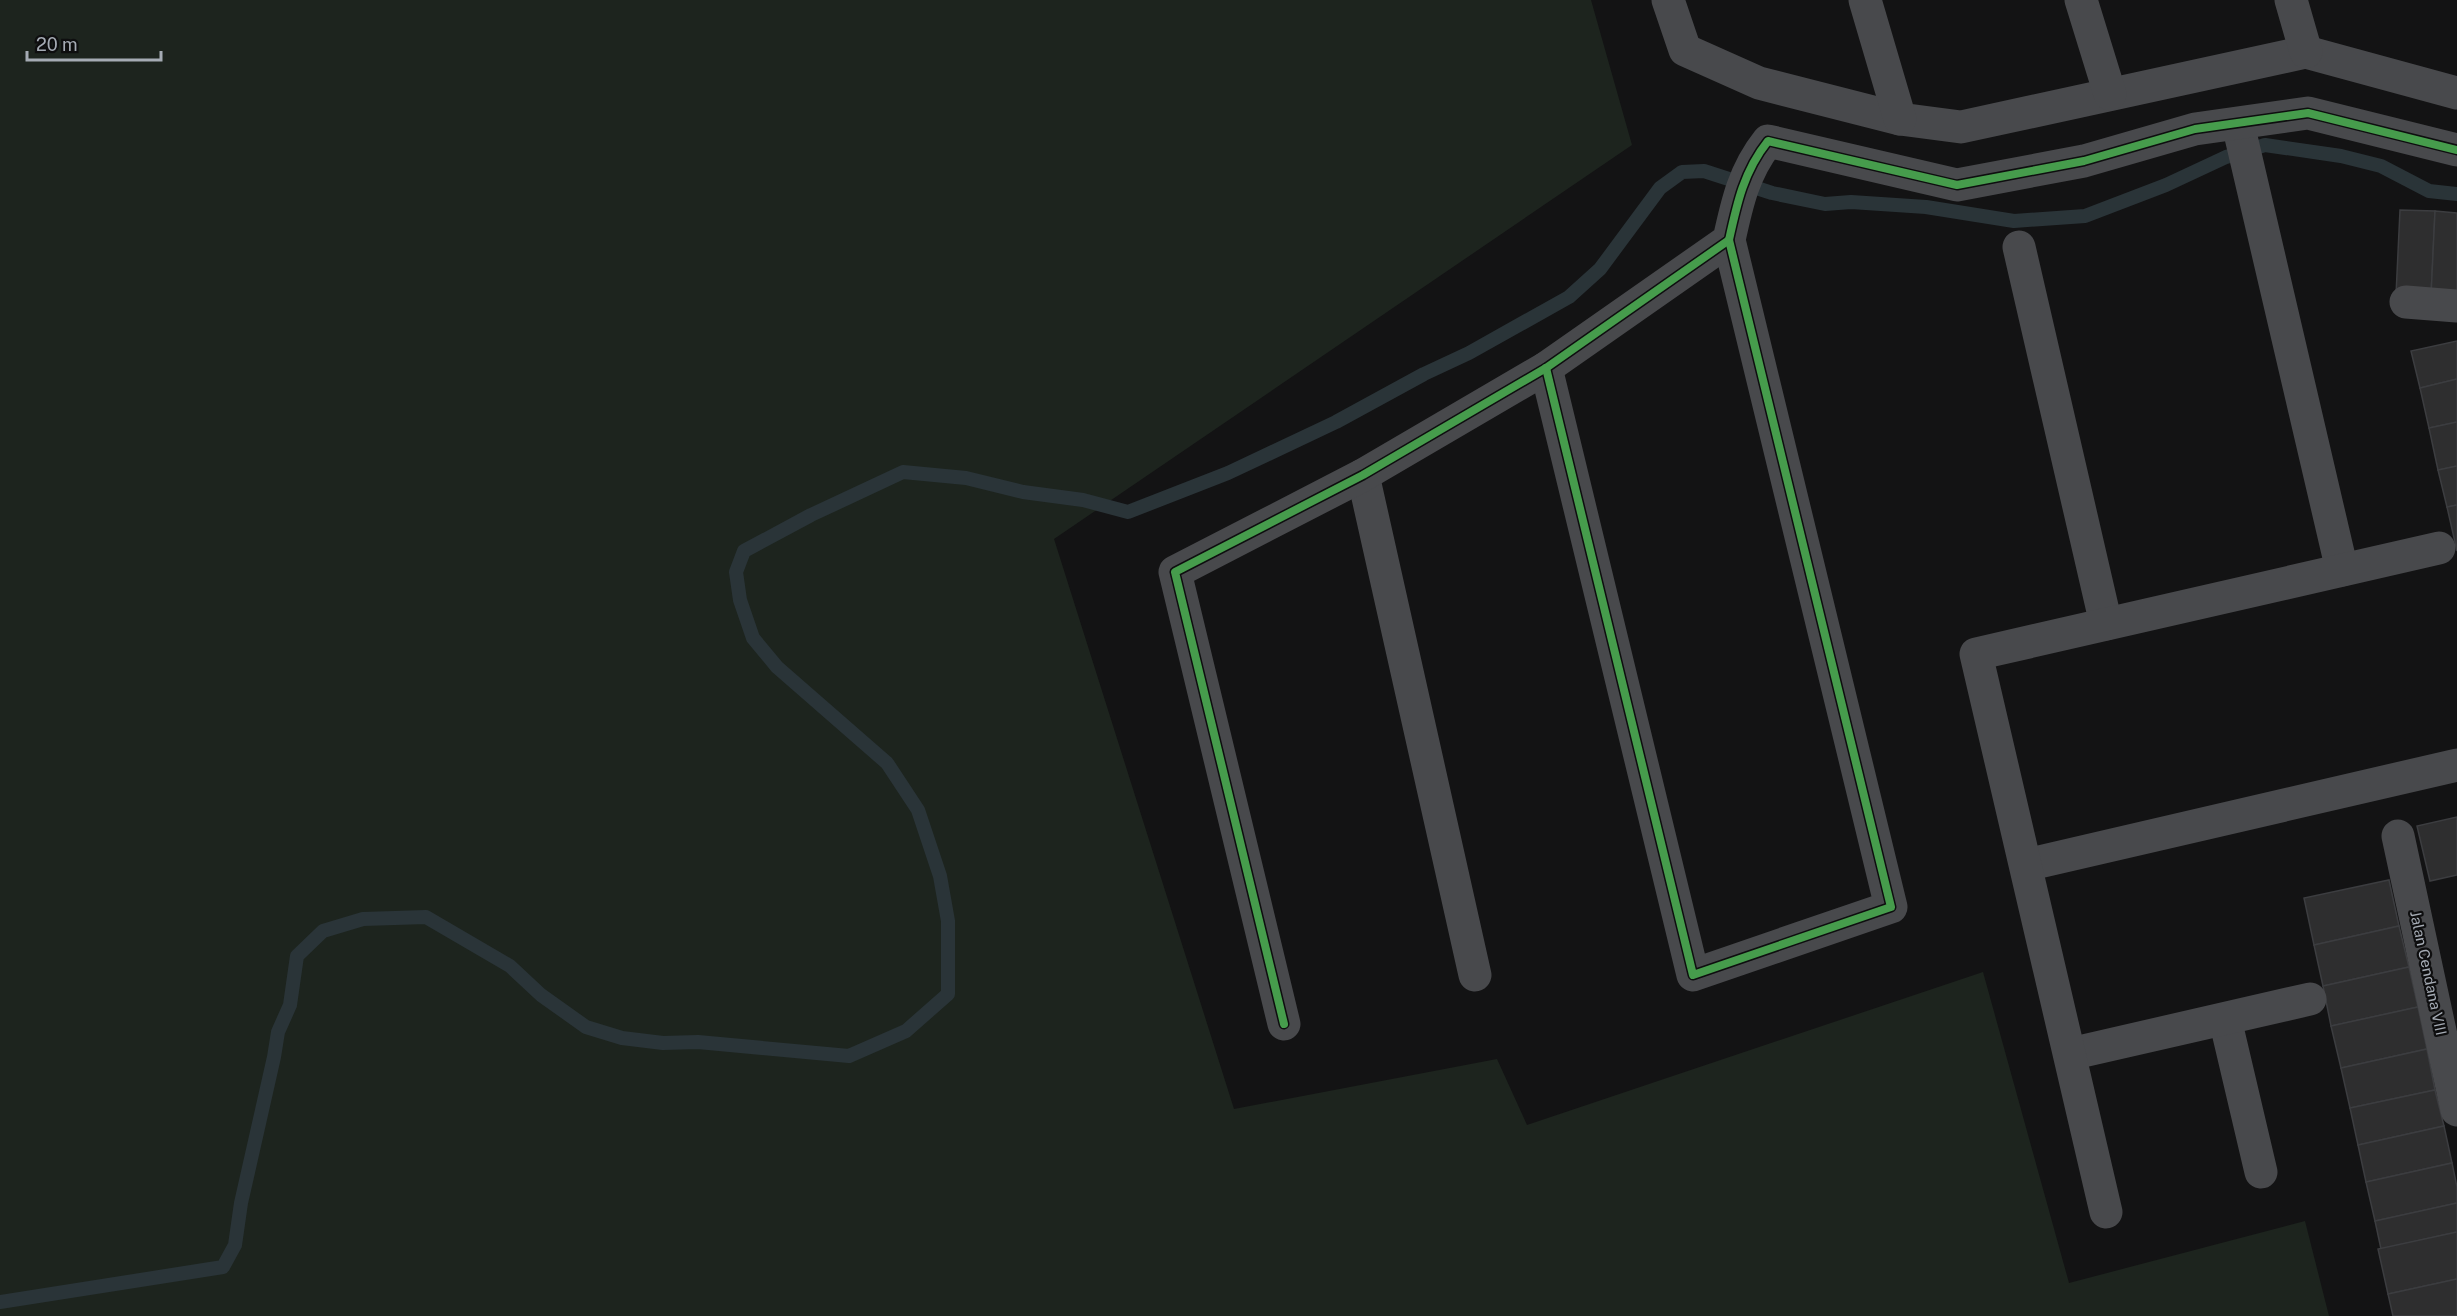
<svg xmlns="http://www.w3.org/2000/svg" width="2457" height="1316" font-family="'Public Sans',sans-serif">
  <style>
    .green { fill: #1d241e }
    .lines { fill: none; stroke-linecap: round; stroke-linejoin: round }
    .stream { stroke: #2a3438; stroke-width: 14 }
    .building { fill: #2e2e2f; stroke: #3c3d40; stroke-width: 1.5 }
    .street { stroke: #48494c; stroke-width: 33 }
    .cycleway-casing { stroke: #0e0e0f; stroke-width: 11 }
    .cycleway { stroke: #469c4c; stroke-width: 8 }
    .labels { text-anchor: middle; stroke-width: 4.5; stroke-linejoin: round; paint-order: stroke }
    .street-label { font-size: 15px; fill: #a5abb4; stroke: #0e0e0f }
  </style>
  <rect width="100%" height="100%" fill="#131314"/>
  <path class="green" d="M0,0h1591l41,145 -578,394 180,570 263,-50 30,66 456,-153 86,311 236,-62 24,95h-2329z"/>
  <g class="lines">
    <path class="stream" d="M0,1302l223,-35 12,-22 6,-42 33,-146 4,-25 12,-27 7,-49 26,-25 40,-12 63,-2 84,49 31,29 45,32 36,11 41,5 35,-1 151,14 57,-25 42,-37v-73l-8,-45 -22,-66 -31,-47 -110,-96 -24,-29 -13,-38 -4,-28 8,-21 67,-36 92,-43 63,6 57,14 60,8 45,12 100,-39 108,-51 88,-48 45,-21 100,-56 31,-28 60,-81 22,-16 22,-1 68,22 53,11 26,-2 75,5 88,14 71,-5 81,-31 60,-28 39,-12 76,11 40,10 48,25 28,3"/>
  </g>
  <g class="building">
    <path d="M2400,210l35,1 -4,85 -35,-1z"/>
    <path d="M2435,211l22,2v85l-26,-2z"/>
    <path d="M2457,341v38l-37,9 -9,-37z"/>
    <path d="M2457,379v43l-28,6 -9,-40z"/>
    <path d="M2457,422v44l-19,4 -9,-42z"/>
    <path d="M2457,466v39l-10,2 -9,-37z"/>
    <path d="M2457,505v46l-10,-44z"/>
    <path d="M2457,817v58l-27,6 -13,-55z"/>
    <path d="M2389,880l10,46 -85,19 -10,-47z"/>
    <path d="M2399,926l10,41 -86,19 -9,-41z"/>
    <path d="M2409,967l9,40 -87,19 -8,-40z"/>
    <path d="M2418,1007l9,42 -86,19 -10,-42z"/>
    <path d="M2427,1049l8,41 -85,18 -9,-40z"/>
    <path d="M2435,1090l9,36 -86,19 -8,-37z"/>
    <path d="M2444,1126l8,37 -86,19 -8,-37z"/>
    <path d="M2452,1163l5,24v16l-82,18 -9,-39z"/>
    <path d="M2457,1203v29l-76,17 -6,-28z"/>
    <path d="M2457,1232v47l-69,15 -10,-45z"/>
    <path d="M2457,1279v37h-64l-5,-22z"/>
  </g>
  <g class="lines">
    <g class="street">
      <path d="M1668,0l17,50 74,33 141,36 61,8 345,-75 151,41"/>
      <path d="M1865,0l35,119"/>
      <path d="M2081,0l29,94"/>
      <path d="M2291,0l15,52"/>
      <path d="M2238,124l104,446"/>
      <path d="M2019,247l87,377"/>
      <path d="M2406,302l51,4"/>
      <path d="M1546,368l147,607 198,-68 -162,-667"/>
      <path d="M1363,475l112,500"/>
      <path d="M2398,836l59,274"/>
      <path d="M2026,865l431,-100"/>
      <path d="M2225,1019l36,153"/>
      <path d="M1284,1024l-109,-452 188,-97 183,-107 183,-128c8,-37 15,-69 39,-99l189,44 127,-24 111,-32 113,-16 149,37"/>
      <path d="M2070,1054l240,-55"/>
      <path d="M2106,1212l-130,-558 463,-106"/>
    </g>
    <g class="cycleway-casing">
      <g id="cycleway">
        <path d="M1546,368l147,607 198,-68 -162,-667"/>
        <path d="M1284,1024l-109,-452 188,-97 183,-107 183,-128c8,-37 15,-69 39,-99l189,44 127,-24 111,-32 113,-16 149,37"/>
      </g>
    </g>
    <use href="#cycleway" class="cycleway"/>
  </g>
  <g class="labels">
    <g class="street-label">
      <text transform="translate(2428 973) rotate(78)" y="5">Jalan Cendana VIII</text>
    </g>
  </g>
  <path d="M27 51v9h134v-9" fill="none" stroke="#a5abb4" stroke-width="3"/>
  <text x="36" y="51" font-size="18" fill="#a5abb4" stroke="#0e0e0f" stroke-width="4.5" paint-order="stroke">20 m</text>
</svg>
